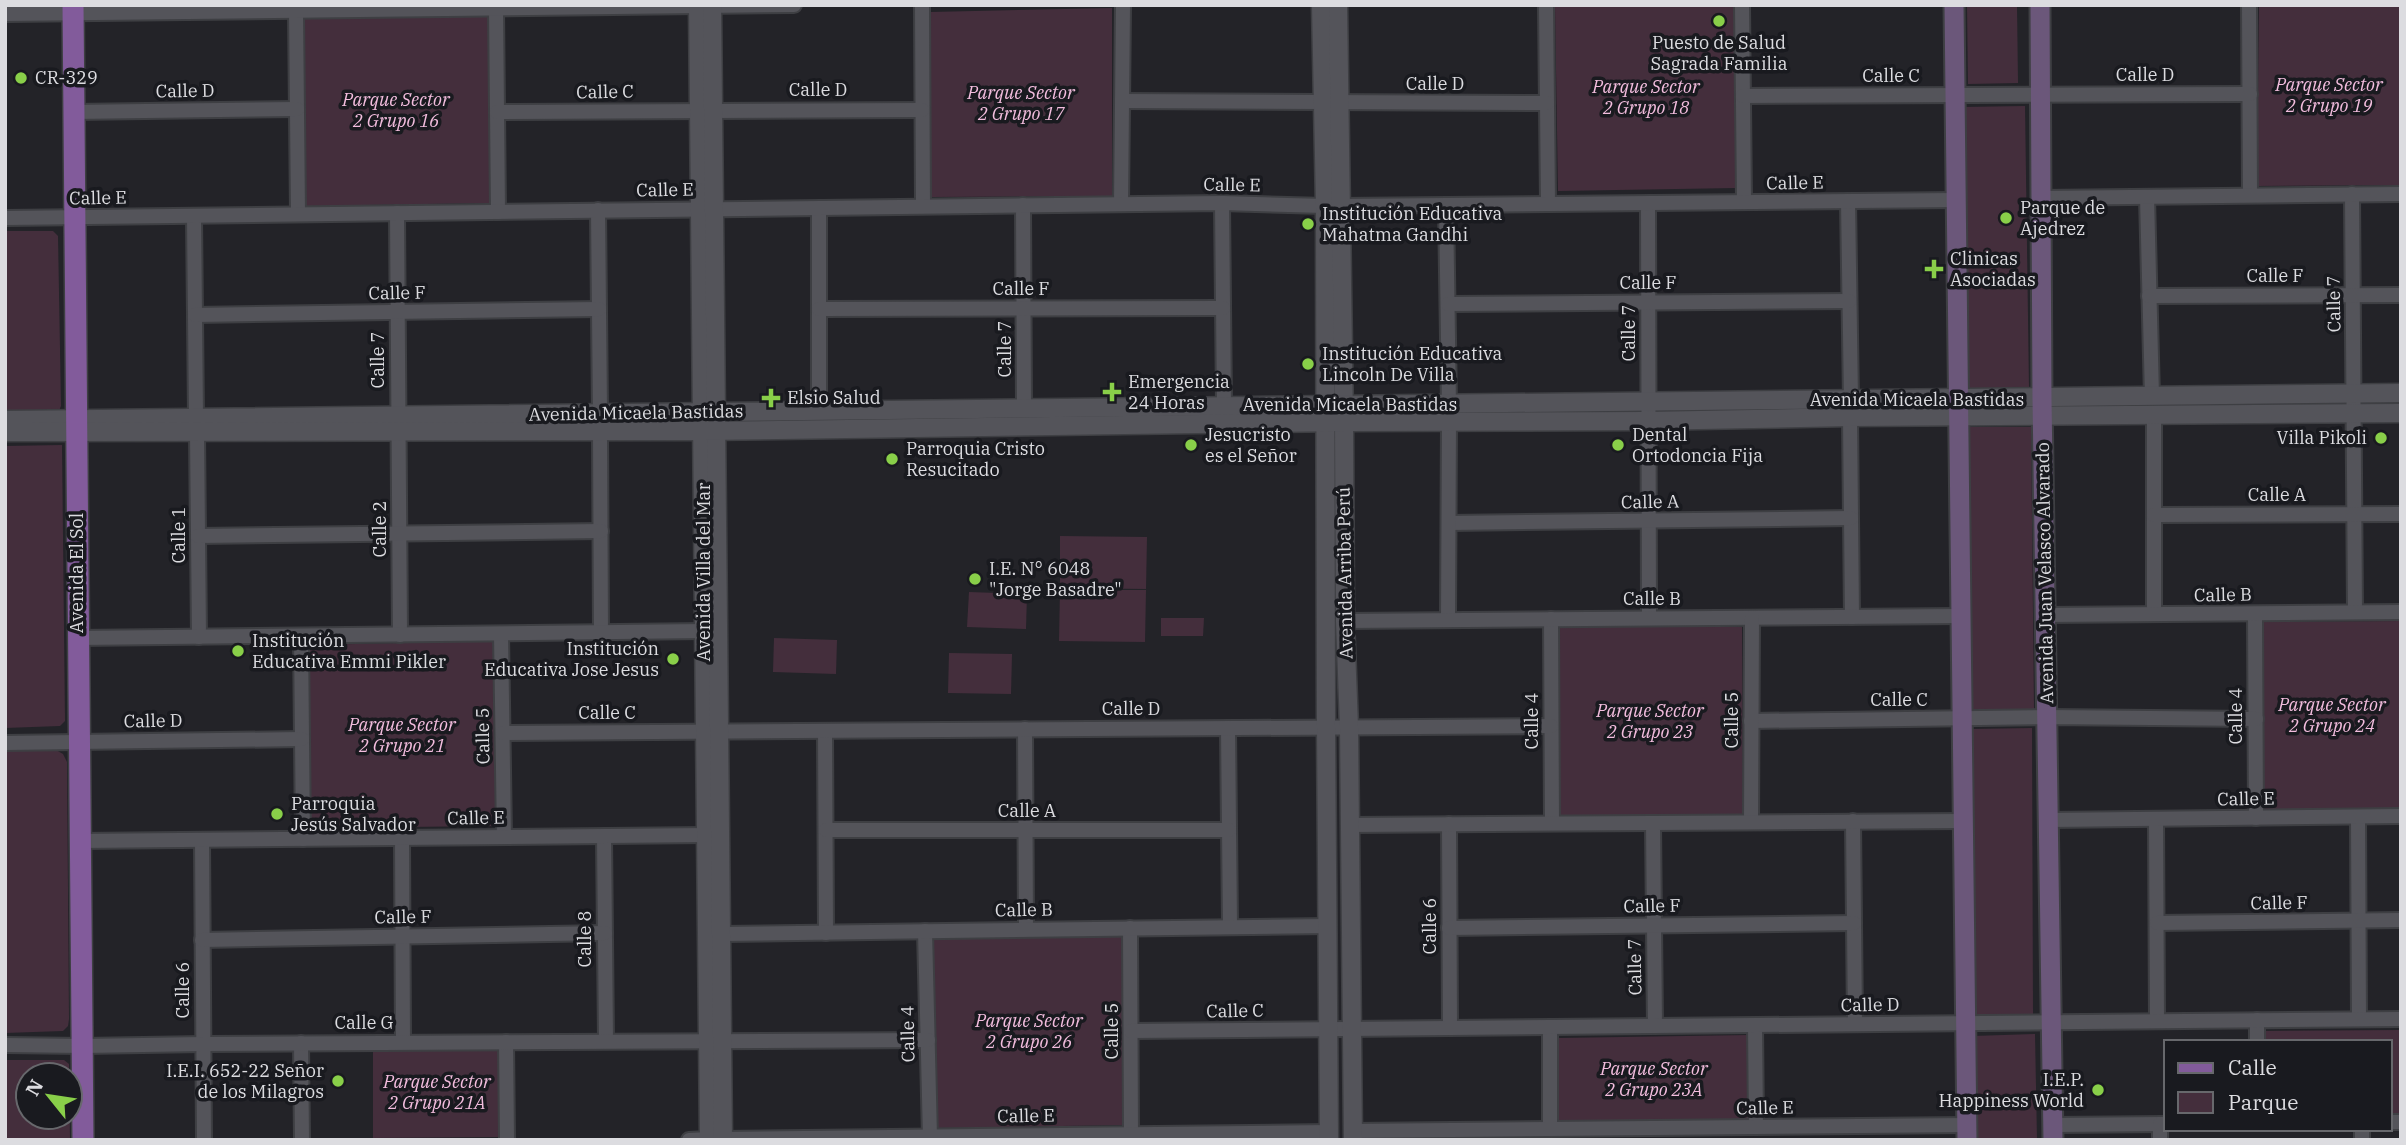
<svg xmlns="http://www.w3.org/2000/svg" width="2406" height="1145" font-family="'IBM Plex Serif',serif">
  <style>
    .green { fill: #442e3c; fill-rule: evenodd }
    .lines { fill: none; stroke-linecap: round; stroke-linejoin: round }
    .minor-casing { stroke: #3e3f43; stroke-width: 18 }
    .tertiary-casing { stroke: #3e3f43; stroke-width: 21 }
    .secondary-casing { stroke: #3e3f43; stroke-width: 23 }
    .primary-casing { stroke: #3e3f43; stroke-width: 24 }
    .minor { stroke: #54545a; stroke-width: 14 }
    .tertiary { stroke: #54545a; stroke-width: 18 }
    .secondary { stroke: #6b577a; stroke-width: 19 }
    .primary { stroke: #825b9b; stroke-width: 21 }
    .poi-dot { fill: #89cf49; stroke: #191a1f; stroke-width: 2.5 }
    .labels { text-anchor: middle; stroke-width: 7; stroke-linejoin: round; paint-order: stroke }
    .poi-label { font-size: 18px; fill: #dcdce0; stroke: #191a1f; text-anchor: start }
    .street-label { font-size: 18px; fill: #dcdce0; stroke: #191a1f }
    .park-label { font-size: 18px; font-style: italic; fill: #f3bdde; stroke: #191a1f }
  </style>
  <rect width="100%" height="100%" fill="#232328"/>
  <g class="green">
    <path d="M1734,5l2,183 -178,3 -3,-184z"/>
    <path d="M1967,5h50l1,78 -50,1z"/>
    <path d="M2259,5h142v180l-144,1z"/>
    <path d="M1112,8v188l-182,1v-185z"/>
    <path d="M489,16v187l-185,3 -1,-188z"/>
    <path d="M2025,106l4,282 -62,2 -4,-283z"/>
    <path d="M5,231h48l5,5 3,170 -2,5 -54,2z"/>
    <path d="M1965,427h66l3,282h-65z"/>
    <path d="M62,445l3,276 -5,5 -55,2v-282z"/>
    <path d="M1060,536l87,1 -1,52 -86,-1z"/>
    <path d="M1060,590h86l-1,52 -86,-1z"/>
    <path d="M969,592l58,2 -1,35 -59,-2z"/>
    <path d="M1161,618h43l-1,18h-42z"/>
    <path d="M2401,621v189l-137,-1 -2,-187z"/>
    <path d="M1558,627h184l1,188 -185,2z"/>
    <path d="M774,638l63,2 -1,34 -63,-2z"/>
    <path d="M494,641l2,185 -185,2 -2,-183z"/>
    <path d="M949,653l63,1 -1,40 -63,-1z"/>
    <path d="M2032,728l1,287 -61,1 -1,-287z"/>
    <path d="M56,750l7,4 4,8 2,257 -1,7 -5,5 -58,2v-282z"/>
    <path d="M1125,934l1,191 -191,3 -3,-191z"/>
    <path d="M2401,1030v84h-11v-72h-125v-11z"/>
    <path d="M2035,1034l2,106h-62l-2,-104z"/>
    <path d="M1749,1035v86l-191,2 1,-85z"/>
    <path d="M500,1047v90l-127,1v-90z"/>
    <path d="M5,1060h59l5,4 1,76h-65zM28,1075h42v42h-42z"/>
  </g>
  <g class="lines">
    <g class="minor-casing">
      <g id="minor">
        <path d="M922,5l1,201"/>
        <path d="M1546,5l2,199"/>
        <path d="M1742,5l2,197"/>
        <path d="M2249,5l1,190"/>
        <path d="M496,9l2,203"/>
        <path d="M296,11l2,203"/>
        <path d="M5,14l789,-9"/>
        <path d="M1743,96l507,-2"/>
        <path d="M1122,101l425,2"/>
        <path d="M73,112l224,-3"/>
        <path d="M497,112l425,-2"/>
        <path d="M2352,194l3,418"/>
        <path d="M2147,197l5,200"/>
        <path d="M2041,198l360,-4"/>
        <path d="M1848,201l3,199"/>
        <path d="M1222,203l2,202"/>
        <path d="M1648,203l1,415"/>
        <path d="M1121,204l2,-199"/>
        <path d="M1023,205l1,204"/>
        <path d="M1446,205l3,200"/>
        <path d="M1341,206l615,-6"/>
        <path d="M819,208v202"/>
        <path d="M598,210l2,203"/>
        <path d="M397,213l3,422"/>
        <path d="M194,216l2,201"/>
        <path d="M5,218l1217,-15 103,3"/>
        <path d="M2149,296l252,-1"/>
        <path d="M1448,304l401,-3"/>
        <path d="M819,309l404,-1"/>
        <path d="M195,315l404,-6"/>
        <path d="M2154,414v200"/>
        <path d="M1850,417l2,200"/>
        <path d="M600,432l1,201"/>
        <path d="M197,433l2,204"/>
        <path d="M2154,515l247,-1"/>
        <path d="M1449,523l402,-5"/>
        <path d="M198,536l403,-5"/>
        <path d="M2255,614l1,204"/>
        <path d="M2046,615l355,-3"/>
        <path d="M1551,619l1,204"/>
        <path d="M1448,620l1,-198"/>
        <path d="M1345,621l616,-5"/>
        <path d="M501,634l3,203"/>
        <path d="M301,636l2,203"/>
        <path d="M77,638l628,-7"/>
        <path d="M1751,721l296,-4 209,2"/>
        <path d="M1228,728l2,198"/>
        <path d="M1025,729l1,200"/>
        <path d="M825,731l1,202"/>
        <path d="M503,733l1048,-7"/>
        <path d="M5,743l297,-4"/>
        <path d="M2358,817l1,202"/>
        <path d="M2156,819l1,202"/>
        <path d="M2049,820l352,-4"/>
        <path d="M1853,821l2,203"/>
        <path d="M1751,822l1,-204"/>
        <path d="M1653,823l2,203"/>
        <path d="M1449,824l1,204"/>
        <path d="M1350,825l613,-4"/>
        <path d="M826,830h403"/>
        <path d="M604,836l2,205"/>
        <path d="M402,838l1,204"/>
        <path d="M202,840l2,300"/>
        <path d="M79,841l627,-6"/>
        <path d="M2157,923l244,-3"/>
        <path d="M1130,928l1,206"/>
        <path d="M1449,928l405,-5"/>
        <path d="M925,931l5,206"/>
        <path d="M721,934l607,-8"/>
        <path d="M202,940l403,-7"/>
        <path d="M2257,1020v22"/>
        <path d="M1755,1025l1,102"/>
        <path d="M1550,1027v102"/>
        <path d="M1131,1031l1270,-12"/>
        <path d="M506,1042l1,98"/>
        <path d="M301,1043l1,97"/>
        <path d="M5,1045l78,1 120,-2 725,-4"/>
        <path d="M2390,1122h11"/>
        <path d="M2053,1125l113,-1"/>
        <path d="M2362,1129v11"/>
        <path d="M1353,1131l614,-6"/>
        <path d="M723,1139l606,-7"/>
        <path d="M689,1140l20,-1"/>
        <path d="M2160,1140v-16"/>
      </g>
    </g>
    <g class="tertiary-casing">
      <g id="tertiary">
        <path d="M698,5l11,1135"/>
        <path d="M712,5l11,1135"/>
        <path d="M1321,5l4,201 1,521 3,413"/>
        <path d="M1338,5l6,417 1,199 4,106 4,413"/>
        <path d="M5,420l2396,-27"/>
        <path d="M5,432l698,-1 641,-9 303,-1 203,-4 551,-4"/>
      </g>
    </g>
    <g class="secondary-casing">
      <g id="secondary">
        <path d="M1954,5l13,1135"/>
        <path d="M2040,5l2,394 11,741"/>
      </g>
    </g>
    <g class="primary-casing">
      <path id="primary" d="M73,5l10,1135"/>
    </g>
    <use href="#minor" class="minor"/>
    <use href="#tertiary" class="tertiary"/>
    <use href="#secondary" class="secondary"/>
    <use href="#primary" class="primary"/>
  </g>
  <g class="poi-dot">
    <circle cx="1719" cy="21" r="7"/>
    <circle cx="21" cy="78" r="7"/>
    <circle cx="2006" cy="218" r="7"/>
    <circle cx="1308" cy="224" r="7"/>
    <path d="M1930.5 258.5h7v7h7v7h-7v7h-7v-7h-7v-7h7z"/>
    <circle cx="1308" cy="364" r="7"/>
    <path d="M1108.5 381.5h7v7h7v7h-7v7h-7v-7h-7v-7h7z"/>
    <path d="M767.5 387.5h7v7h7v7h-7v7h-7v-7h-7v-7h7z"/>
    <circle cx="2381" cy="438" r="7"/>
    <circle cx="1191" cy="445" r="7"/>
    <circle cx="1618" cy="445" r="7"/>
    <circle cx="892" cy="459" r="7"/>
    <circle cx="975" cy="579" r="7"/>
    <circle cx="238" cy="651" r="7"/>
    <circle cx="673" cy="659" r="7"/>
    <circle cx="277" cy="814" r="7"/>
    <circle cx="338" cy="1081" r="7"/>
    <circle cx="2098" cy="1090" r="7"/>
  </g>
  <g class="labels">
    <g class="poi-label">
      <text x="1719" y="49" text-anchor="middle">Puesto de Salud<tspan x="1719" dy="21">Sagrada Familia</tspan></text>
      <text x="35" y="84">CR-329</text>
      <text x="2020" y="214">Parque de<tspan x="2020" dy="21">Ajedrez</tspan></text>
      <text x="1322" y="220">Institución Educativa<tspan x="1322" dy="21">Mahatma Gandhi</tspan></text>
      <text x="1950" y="265">Clinicas<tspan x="1950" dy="21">Asociadas</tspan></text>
      <text x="1322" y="360">Institución Educativa<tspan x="1322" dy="21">Lincoln De Villa</tspan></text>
      <text x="1128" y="388">Emergencia<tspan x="1128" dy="21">24 Horas</tspan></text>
      <text x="787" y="404">Elsio Salud</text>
      <text x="1205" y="441">Jesucristo<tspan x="1205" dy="21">es el Señor</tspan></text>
      <text x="1632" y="441">Dental<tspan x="1632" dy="21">Ortodoncia Fija</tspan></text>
      <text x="2367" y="444" text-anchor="end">Villa Pikoli</text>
      <text x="906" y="455">Parroquia Cristo<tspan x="906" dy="21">Resucitado</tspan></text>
      <text x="989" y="575">I.E. N° 6048<tspan x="989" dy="21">"Jorge Basadre"</tspan></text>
      <text x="252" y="647">Institución<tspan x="252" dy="21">Educativa Emmi Pikler</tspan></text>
      <text x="659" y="655" text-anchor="end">Institución<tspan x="659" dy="21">Educativa Jose Jesus</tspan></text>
      <text x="291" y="810">Parroquia<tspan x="291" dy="21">Jesús Salvador</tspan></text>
      <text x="324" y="1077" text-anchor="end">I.E.I. 652-22 Señor<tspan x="324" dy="21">de los Milagros</tspan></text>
      <text x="2084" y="1086" text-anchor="end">I.E.P.<tspan x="2084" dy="21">Happiness World</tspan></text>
    </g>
    <g class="street-label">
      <text x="2145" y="81">Calle D</text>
      <text x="1891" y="82">Calle C</text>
      <text x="1435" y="90">Calle D</text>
      <text x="818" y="96">Calle D</text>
      <text transform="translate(185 91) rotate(-1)" y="6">Calle D</text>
      <text transform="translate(605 92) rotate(-1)" y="6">Calle C</text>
      <text transform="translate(1795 183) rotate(-1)" y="6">Calle E</text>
      <text transform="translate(1232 185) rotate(1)" y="6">Calle E</text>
      <text transform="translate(665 190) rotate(-1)" y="6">Calle E</text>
      <text transform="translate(98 198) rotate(-1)" y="6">Calle E</text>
      <text x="2275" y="282">Calle F</text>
      <text x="1648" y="289">Calle F</text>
      <text x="1021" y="295">Calle F</text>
      <text transform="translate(397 293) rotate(-1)" y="6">Calle F</text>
      <text transform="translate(2334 304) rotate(-91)" y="6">Calle 7</text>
      <text transform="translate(1629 333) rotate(-90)" y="6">Calle 7</text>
      <text transform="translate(1005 349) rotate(-90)" y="6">Calle 7</text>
      <text transform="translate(378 360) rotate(-90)" y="6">Calle 7</text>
      <text x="1917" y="406">Avenida Micaela Bastidas</text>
      <text x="1350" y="411">Avenida Micaela Bastidas</text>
      <text transform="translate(636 413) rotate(-1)" y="6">Avenida Micaela Bastidas</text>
      <text x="2277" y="501">Calle A</text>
      <text transform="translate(1650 502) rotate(-1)" y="6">Calle A</text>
      <text transform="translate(380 529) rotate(-90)" y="6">Calle 2</text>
      <text transform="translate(179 535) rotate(-90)" y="6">Calle 1</text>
      <text transform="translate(704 572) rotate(-90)" y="6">Avenida Villa del Mar</text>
      <text transform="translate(77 573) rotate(-90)" y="6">Avenida El Sol</text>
      <text transform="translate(1345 573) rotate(-91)" y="6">Avenida Arriba Perú</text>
      <text transform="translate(2045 573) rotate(-91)" y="6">Avenida Juan Velasco Alvarado</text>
      <text transform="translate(2223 595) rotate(-1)" y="6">Calle B</text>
      <text x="1652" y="605">Calle B</text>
      <text x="1899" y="706">Calle C</text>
      <text x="1131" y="715">Calle D</text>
      <text x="607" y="719">Calle C</text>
      <text transform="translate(2236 716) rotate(-90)" y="6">Calle 4</text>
      <text transform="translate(1732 720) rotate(-90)" y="6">Calle 5</text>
      <text transform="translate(153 721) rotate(-1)" y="6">Calle D</text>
      <text transform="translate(1532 721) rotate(-90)" y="6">Calle 4</text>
      <text transform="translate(483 736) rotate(-91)" y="6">Calle 5</text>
      <text transform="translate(2246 799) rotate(-1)" y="6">Calle E</text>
      <text x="1027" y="817">Calle A</text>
      <text transform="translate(476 818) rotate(-1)" y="6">Calle E</text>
      <text transform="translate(2279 903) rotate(-1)" y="6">Calle F</text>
      <text transform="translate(1652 906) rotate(-1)" y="6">Calle F</text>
      <text transform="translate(1024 910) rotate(-1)" y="6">Calle B</text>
      <text transform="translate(403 917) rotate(-1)" y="6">Calle F</text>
      <text transform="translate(1430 926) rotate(-90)" y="6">Calle 6</text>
      <text transform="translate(585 939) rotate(-90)" y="6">Calle 8</text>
      <text transform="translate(1635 967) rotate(-91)" y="6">Calle 7</text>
      <text transform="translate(183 990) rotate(-90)" y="6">Calle 6</text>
      <text transform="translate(1870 1005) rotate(-1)" y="6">Calle D</text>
      <text transform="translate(1235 1011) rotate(-1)" y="6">Calle C</text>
      <text x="364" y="1029">Calle G</text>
      <text transform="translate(1112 1031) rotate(-90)" y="6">Calle 5</text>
      <text transform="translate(908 1034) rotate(-91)" y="6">Calle 4</text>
      <text transform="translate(1765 1108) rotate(-1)" y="6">Calle E</text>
      <text transform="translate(1026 1116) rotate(-1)" y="6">Calle E</text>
    </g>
    <g class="park-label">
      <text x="2329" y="91">Parque Sector<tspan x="2329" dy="21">2 Grupo 19</tspan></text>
      <text x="1646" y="93">Parque Sector<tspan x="1646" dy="21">2 Grupo 18</tspan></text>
      <text x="1021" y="99">Parque Sector<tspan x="1021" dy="21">2 Grupo 17</tspan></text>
      <text x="396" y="106">Parque Sector<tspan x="396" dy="21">2 Grupo 16</tspan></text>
      <text x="2332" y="711">Parque Sector<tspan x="2332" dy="21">2 Grupo 24</tspan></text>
      <text x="1650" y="717">Parque Sector<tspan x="1650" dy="21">2 Grupo 23</tspan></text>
      <text x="402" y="731">Parque Sector<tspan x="402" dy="21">2 Grupo 21</tspan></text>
      <text x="1029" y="1027">Parque Sector<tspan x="1029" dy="21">2 Grupo 26</tspan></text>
      <text x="1654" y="1075">Parque Sector<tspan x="1654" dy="21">2 Grupo 23A</tspan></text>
      <text x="437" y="1088">Parque Sector<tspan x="437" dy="21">2 Grupo 21A</tspan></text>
    </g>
  </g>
  <rect width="2406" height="1145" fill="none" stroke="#dcdce0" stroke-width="14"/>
  <rect x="2164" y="1040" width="228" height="91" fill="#191a1f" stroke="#67686c" stroke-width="2"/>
  <rect x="2178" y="1063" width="35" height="10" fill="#825b9b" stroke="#67686c" stroke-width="2"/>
  <text x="2228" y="1075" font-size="21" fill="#dcdce0">Calle</text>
  <rect x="2178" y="1092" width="35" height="21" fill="#442e3c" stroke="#67686c" stroke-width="2"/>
  <text x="2228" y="1110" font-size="21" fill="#dcdce0">Parque</text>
  <g transform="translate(49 1096) rotate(300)"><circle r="33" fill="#191a1f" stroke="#67686c" stroke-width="2"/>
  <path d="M0-5L12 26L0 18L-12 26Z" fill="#89cf49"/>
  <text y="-10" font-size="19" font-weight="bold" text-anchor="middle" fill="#dcdce0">N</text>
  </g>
</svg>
